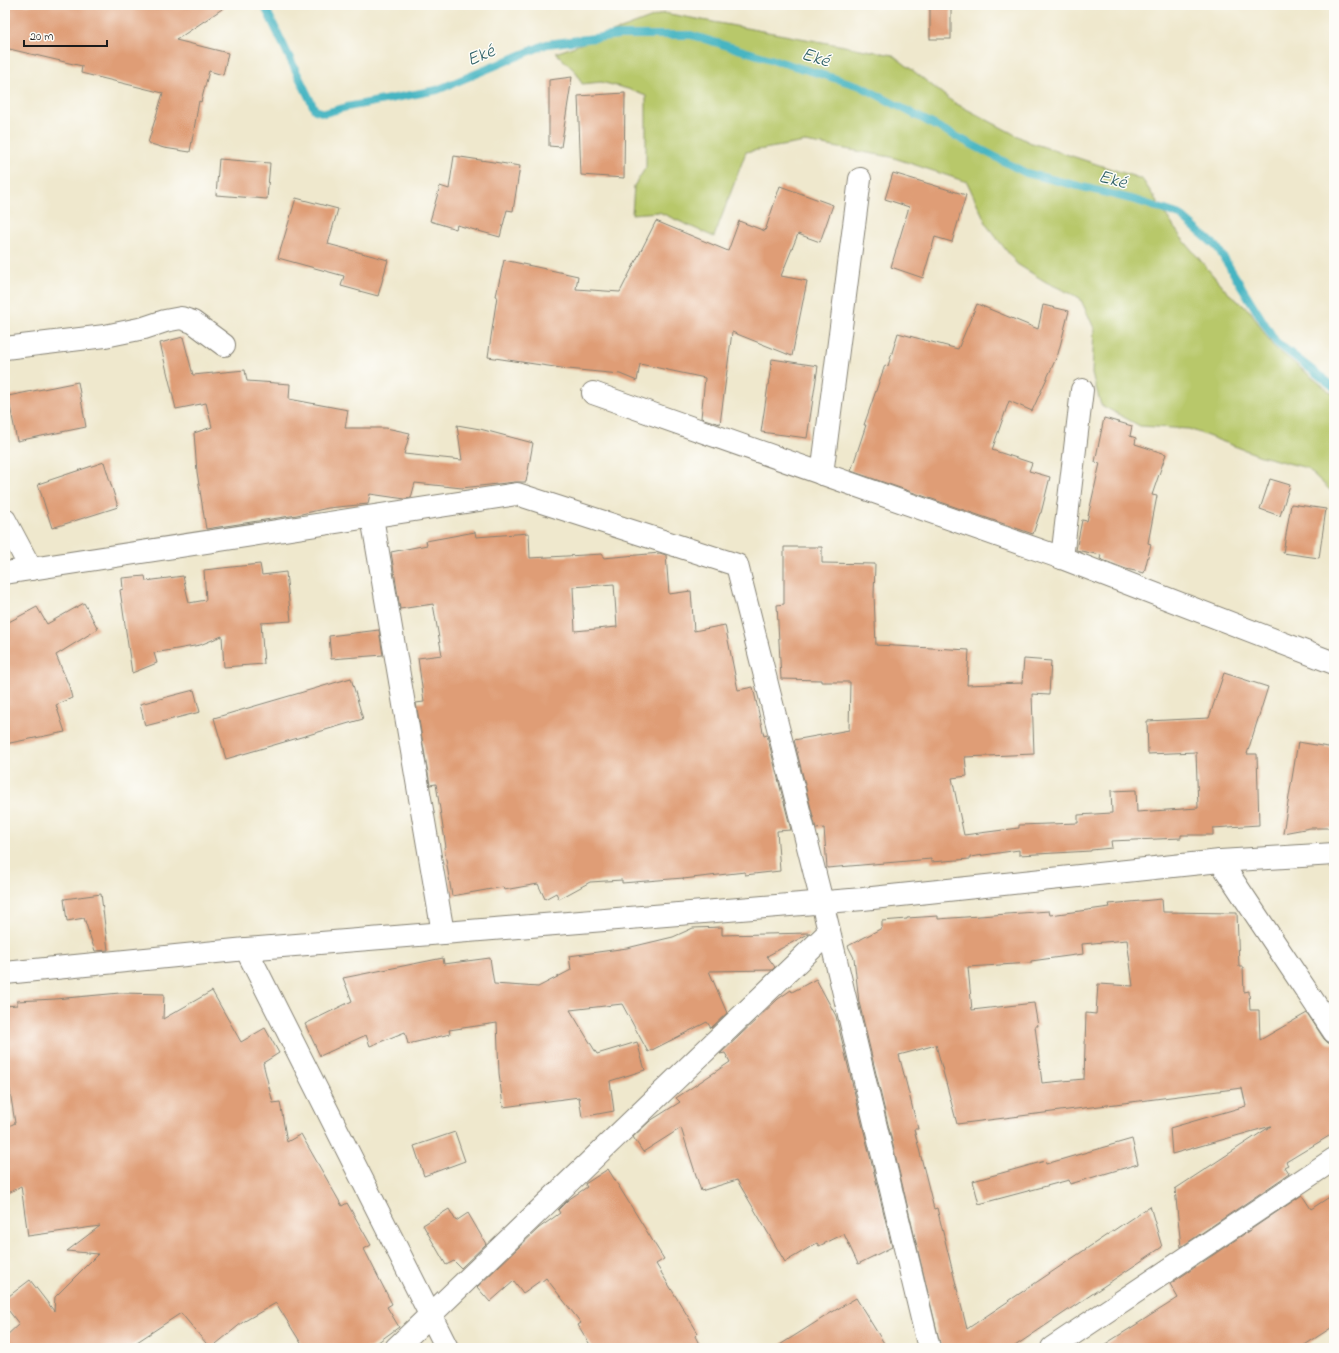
<svg xmlns="http://www.w3.org/2000/svg" width="1339" height="1353" font-family="'Indie Flower',sans-serif">
  <style>
    .green { fill: #b8c86b; stroke: #6a7244 }
    .lines { fill: none; stroke-linecap: round; stroke-linejoin: round }
    .stream { stroke: #47b5c2; stroke-width: 8 }
    .building { fill: #df9d76; fill-rule: evenodd }
    .street-casing { stroke: #868274; stroke-width: 24 }
    .street { stroke: #fff; stroke-width: 22 }
    .labels { text-anchor: middle; stroke-width: 3; stroke-linejoin: round; paint-order: stroke }
    .water-label { font-size: 19px; font-style: italic; fill: #2f6167; stroke: #fdfcf7 }
  </style>
  <rect width="100%" height="100%" fill="#fdfcf7"/>
  <filter id="ink" filterUnits="userSpaceOnUse"><feTurbulence type="fractalNoise" baseFrequency=".025" numOctaves="2"/><feDisplacementMap in="SourceGraphic" scale="8" xChannelSelector="R" yChannelSelector="G"/><feConvolveMatrix kernelMatrix="1 2 1 2 8 2 1 2 1" color-interpolation-filters="sRGB"/></filter>
  <filter id="wash" filterUnits="userSpaceOnUse"><feTurbulence type="fractalNoise" baseFrequency=".012" numOctaves="4" result="noise"/><feDisplacementMap in="SourceGraphic" scale="16" xChannelSelector="R" yChannelSelector="G"/><feGaussianBlur stdDeviation="0.9" result="paint"/><feColorMatrix in="noise" values="0 0 0 0 0 0 0 0 0 0 0 0 0 0 0 0 0 1.4 0 .05"/><feComposite in="paint" operator="in"/></filter>
  <g filter="url(#wash)">
    <rect width="100%" height="100%" fill="#efe8cd"/>
    <path class="green" d="M664,13l229,42 60,47 76,40 113,37 38,57 47,56 24,20 22,34 61,49v96h-3l-24,-23 -46,-12 -72,-27 -49,-3 -39,-21 -9,-31 2,-46 -14,-30 -34,-16 -29,-18 -29,-37 -21,-45 -76,-25 -86,-15 -59,10 -32,85 -55,-25 -27,2 2,-28 12,-19v-71l-18,-7 -27,-7 -19,2 -6,-12 -20,-19z"/>
    <g class="lines">
      <path class="stream" d="M264,5l51,105 10,3 22,-6 90,-17 110,-46 72,-9h72l169,51 166,87 109,27 45,15 37,32 59,95 58,45"/>
    </g>
    <g id="blocks">
      <g class="building">
        <path d="M5,5h223l-52,35 52,13 -5,22 -14,-4 -8,31 -2,-1 -9,51 -26,-4 -16,-5 15,-50 -82,-20 1,-7 -77,-18z"/>
        <rect x="930" y="5" width="21" height="34"/>
        <path d="M572,77l-11,70 -12,-1v-66z"/>
        <path d="M625,93l-1,85 -43,-3 -3,-79z"/>
        <path d="M454,156l66,10 -7,45 -6,-1 -7,27 -43,-12 -1,4 -26,-8 10,-35 9,3z"/>
        <path d="M219,159l51,4 -3,36 -51,-4z"/>
        <path d="M893,173l73,22 -14,47 -17,-5 -12,41 -32,-11 18,-60 -24,-8z"/>
        <path d="M780,186l53,19 -13,37 -22,-8 -17,42 26,5 -15,75 -60,-24 -12,92 -19,-6 4,-40 -65,-14 -3,17 -17,-7 -52,-5 -80,-12 9,-61h-1l8,-36 74,16 -2,13 44,3 36,-71 72,30 11,-30 26,10z"/>
        <path d="M296,198l42,11 -10,35 60,16 -10,36 -37,-10 3,-10 -66,-18z"/>
        <path d="M977,304l61,25 5,-24 26,6 -11,43 -26,57 -23,-10 -17,49 40,13 -3,8 21,6 -9,36h-1l-7,21 -182,-63 15,-46h-2l21,-60 3,1 10,-33 60,16z"/>
        <path d="M183,337l10,38 52,-5 2,11 43,3 -1,15 59,11 -3,18h41l24,5 -6,21 58,6 -5,-35 23,4 53,14 -7,39h-11l-53,6 -47,-5 -4,15 -6,1 -35,-5 -2,10 -40,4 -31,7 -91,14 -9,-57 -3,-39 18,-6 -6,-24 -30,6 -16,-66z"/>
        <path d="M772,359l46,7 -11,72 -46,-6z"/>
        <path d="M78,382l8,45 -69,14 -9,-45z"/>
        <path d="M1104,418l28,8 -2,10 6,2 -1,6 31,10 -14,41 5,1 -9,47 3,1 -7,29 -18,-4 -26,-10 1,-4 -25,-5 6,-30 5,1 13,-58 -5,-1z"/>
        <path d="M104,462l14,45 -66,21 -14,-44z"/>
        <path d="M1270,479l20,6 -10,31 -20,-7z"/>
        <path d="M1291,504l35,5 -7,49 -36,-5z"/>
        <path d="M475,532l1,5 53,-4 1,25 73,-4v4l57,-5 6,2 3,39 22,-3 3,40 31,-6 13,65 15,-3 11,49 3,-1 24,95 -14,1 3,40 -35,4v-3l-62,7v-1l-61,5v-3l-32,2 -31,17 -3,-6 -11,6 -7,-15 -34,6 -1,-3 -51,9 -8,-49h2l-10,-63 -6,1 -14,-82 8,-1 -6,-44 24,-3 -9,-51 -33,5 -9,-57 36,-7 -1,-4zM614,584l3,43 -42,4 -2,-44z"/>
        <path d="M784,547h38v16l53,1 -1,31 2,50 93,5 -2,35 55,-2 2,-24 27,2 -2,34 -17,-1 2,60 -69,3 2,19 -15,2 12,57 55,-7v-3l59,-2v-8l34,-2 -1,-22 25,-1 1,22 61,-4 -2,-56 -48,2 -1,-33 62,-3 15,-45 44,14 -21,67h10l2,71 -46,3v7h-32v3l-70,3 1,7 -21,2v1l-72,4v-5l-49,7v2l-39,3v-3l-104,9 -3,-40 -8,1 -22,-89 55,-10 1,-48h-29v-2l-40,-1 -4,-74 7,-1z"/>
        <path d="M260,564l2,11 24,-3 5,49 -30,2 3,41 -40,3 -2,-31 -22,9 -46,8 3,10 -25,10 -12,-83 3,-1 -1,-11 23,-2 1,5 37,-5 6,27 17,-3 -2,-30z"/>
        <path d="M84,603l14,26 -42,26 13,31 3,12 -16,7 9,27 -60,12v-120l32,-17 10,17z"/>
        <path d="M379,630l4,25 -52,4 -2,-23z"/>
        <path d="M351,678l12,41 -137,40 -12,-41z"/>
        <path d="M194,690l6,22 -55,14 -5,-22z"/>
        <path d="M1298,742l36,6v80h-24l-27,5z"/>
        <path d="M101,894l7,56 -13,1 -11,-33 -17,3 -3,-22z"/>
        <path d="M1162,899l1,13 74,1 2,54h4l1,25 5,-1 1,19h9l1,30 47,-27 17,26 4,4 6,1v89l-48,29 2,3 -4,2 5,7 -108,73 -6,-58 96,-63 -99,28 -2,-26 76,-22 -4,-18 -285,36 -21,-79 -37,10 19,74h-4l20,80 3,-1 30,121 183,-123 12,41 -150,101h-71l-82,-346 -5,-44 -6,-12 34,-18v-7l25,-2v-1l31,-2v3l111,-8 1,4 60,-8 -1,-3zM1127,940l6,46 -35,-2 -2,30 -10,-1 -2,66 -42,4 -7,-57h3l-4,-23 -62,7 -4,-43 63,-4v-2l52,-7 -1,-10z"/>
        <path d="M722,927v8l88,-2 -43,23 8,11 -3,3 -63,1 18,42 -16,15 -4,-6 -59,30 -26,-48 -52,6 27,44 40,-12 8,28 -35,11 4,30 -32,6 -3,-20 -76,10 -4,-34 -2,-50 -48,7 1,4 -42,10 -3,-12 -35,14 -4,-11 -46,21 -15,-32 47,-23 -9,-23 100,-20 1,6 46,-6 4,26 44,3 33,-17 -2,-14 58,-8 46,-11 20,-9z"/>
        <path d="M816,979l20,37 56,231 -34,17 -14,-30 -25,12 -2,-3 -32,19 -48,-82 -36,11 -20,-63 -38,24 -10,-15 17,-16 30,-19 -4,-4 54,-36 -5,-9 -5,1 58,-55 13,-9 1,2z"/>
        <path d="M212,991l29,51 24,-14 14,25 -16,10 10,40 7,-1 7,40 14,-8 41,72 5,-3 24,42 -7,4 28,55 -5,3 12,20 -29,21h-66l-28,-45 -33,19 -32,26h-1l-29,-35 -53,35h-123v-11l14,-13 -14,-18v-7l25,-19 24,31 1,-14 43,-43 -31,-3 33,-25 -72,10 -7,-50 -16,9v-67l10,-5 -6,-38 -4,1v-80l12,-1v-4l38,-2 65,-6 44,1 -1,25z"/>
        <path d="M455,1132l10,29 -41,15 -10,-30z"/>
        <path d="M1132,1139l6,25 -68,20 -1,-4 -90,24 -6,-23 72,-20 1,3z"/>
        <path d="M608,1169l56,90 -8,5 42,69 -3,3 6,12h-109l-14,-23 3,-2 -35,-45 -5,4 -1,-1 -17,12 -9,-12 -24,21 -13,-15 62,-59 21,-15 -2,-3 10,-10 19,-13 -2,-3z"/>
        <path d="M1334,1194v132l-34,22h-201l79,-50 -8,-14 132,-89 9,14z"/>
        <path d="M449,1209l7,12 12,-8 18,31 -25,24 -7,-7 -8,4 -23,-40z"/>
        <path d="M856,1298l31,50h-112l54,-34z"/>
      </g>
    </g>
  </g>
  <g filter="url(#ink)">
    <use href="#blocks" fill-opacity="0" stroke="#868274" stroke-width="1"/>
    <g class="lines">
      <g class="street-casing">
        <g id="street">
          <path d="M5,348l100,-12 39,-8 21,-7 16,-3 12,4 31,23"/>
          <path d="M593,393l469,165 272,105"/>
          <path d="M822,474l38,-295"/>
          <path d="M372,517l71,416"/>
          <path d="M5,520l26,49 486,-75 220,71 85,337 107,446"/>
          <path d="M1062,558l20,-168"/>
          <path d="M5,573l26,-4"/>
          <path d="M1220,861l114,171"/>
          <path d="M246,949l201,399"/>
          <path d="M5,973l241,-24 617,-50 357,-38 114,-7"/>
          <path d="M396,1348l433,-416"/>
          <path d="M1052,1348l282,-189"/>
        </g>
      </g>
      <use href="#street" class="street"/>
    </g>
  </g>
  <g class="labels">
    <g class="water-label">
      <text transform="translate(480 54) rotate(-23)" y="7">Eké</text>
      <text transform="translate(816 56) rotate(17)" y="7">Eké</text>
      <text transform="translate(1113 178) rotate(14)" y="7">Eké</text>
    </g>
  </g>
  <rect width="1339" height="1353" fill="none" stroke="#fdfcf7" stroke-width="20"/>
  <path d="M24 40v6h83v-6" fill="none" stroke="#1c1c1c" stroke-width="2"/>
  <text x="30" y="40" font-size="12" fill="#1c1c1c" stroke="#fdfcf7" stroke-width="3" paint-order="stroke">20 m</text>
</svg>
